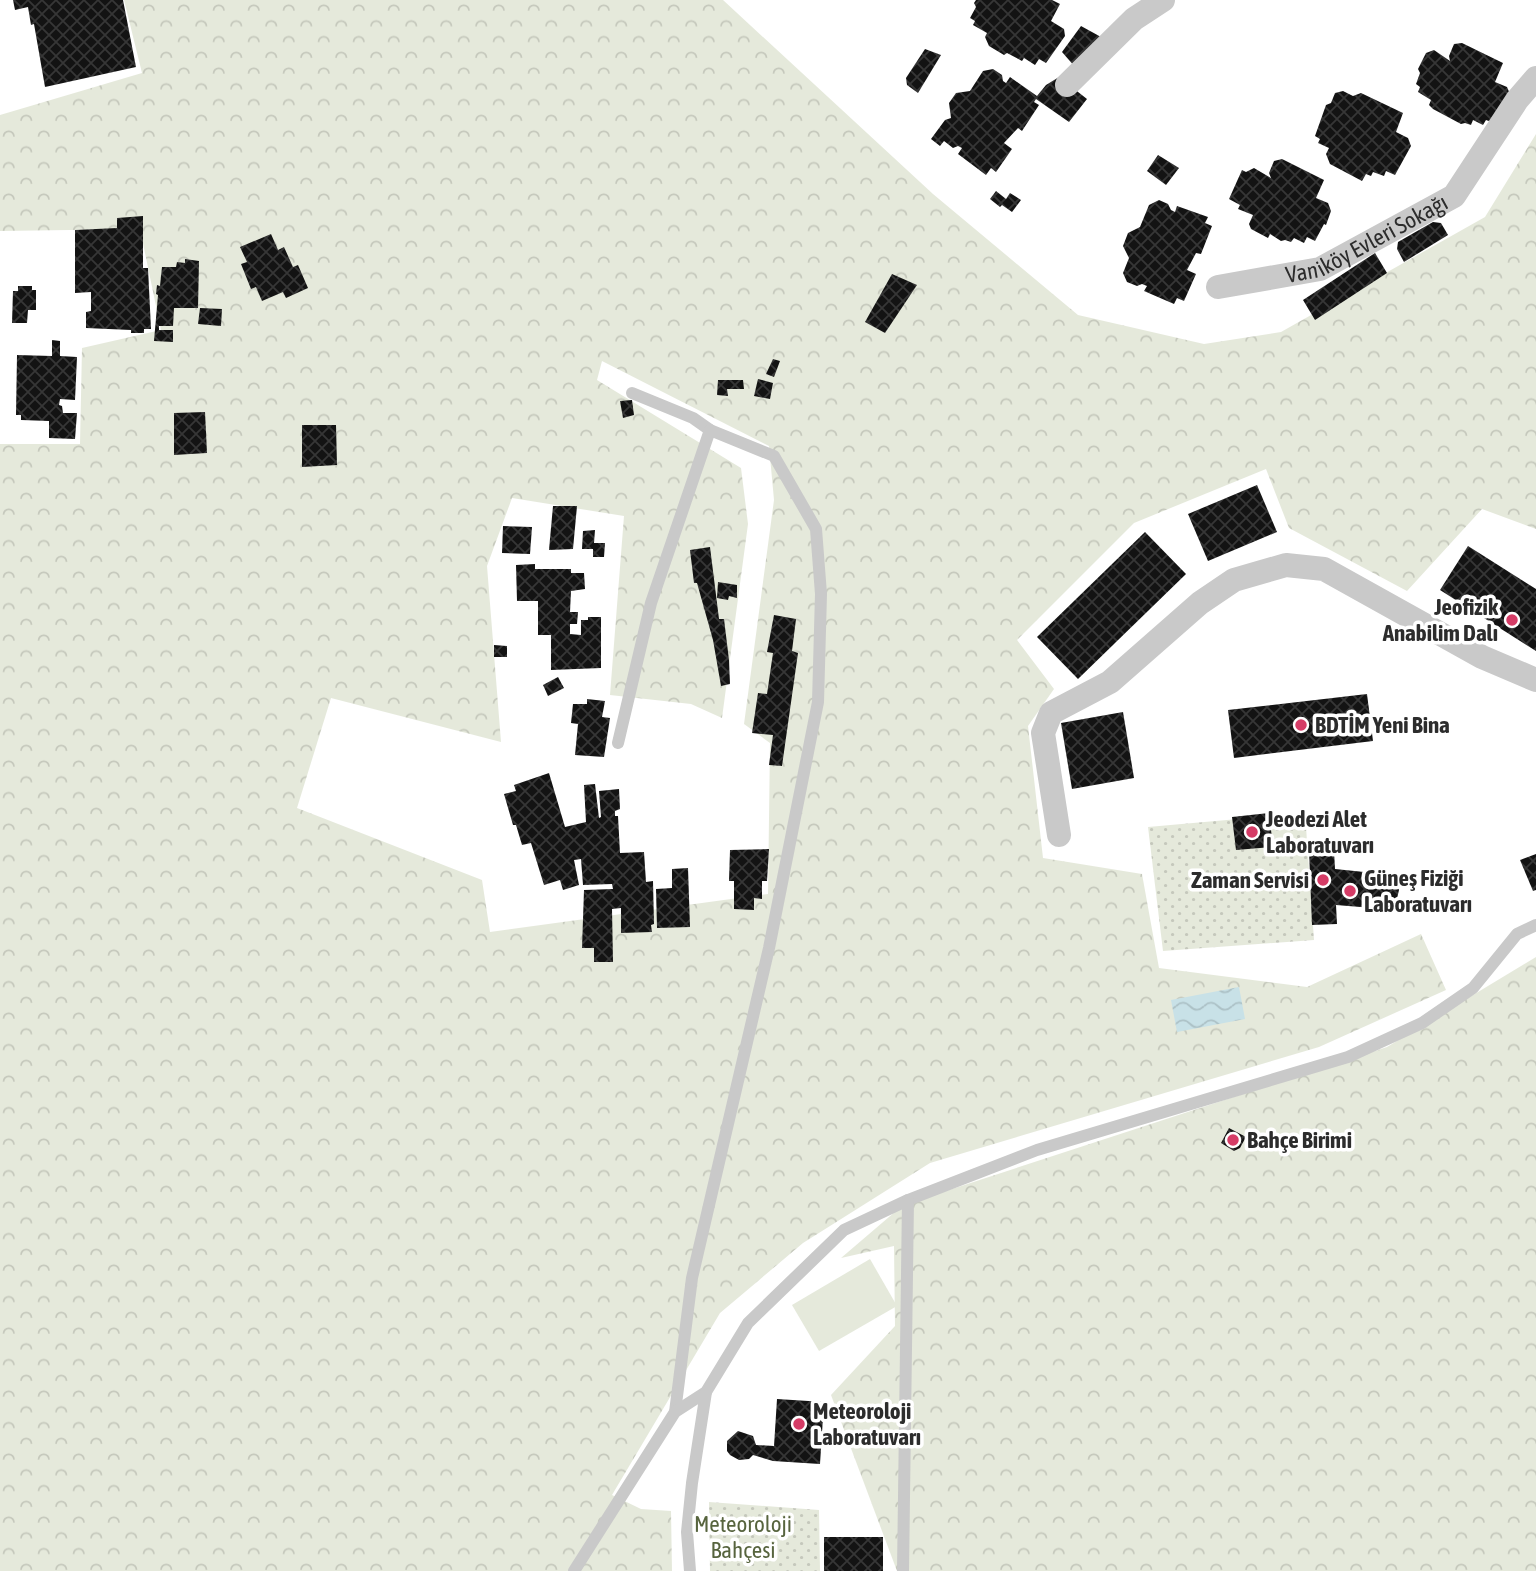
<svg xmlns="http://www.w3.org/2000/svg" width="1536" height="1571" font-family="'Asap Condensed',sans-serif">
  <style>
    .green { fill: url(#green-dots) }
    .forest { fill: url(#forest-crowns); fill-rule: evenodd }
    .pitch { fill: #e5e9db }
    .water { fill: url(#water-waves) }
    .building { fill: url(#building-cross-hatch) }
    .lines { fill: none; stroke-linecap: round; stroke-linejoin: round }
    .service { stroke: #c9c9c9; stroke-width: 12 }
    .minor { stroke: #c9c9c9; stroke-width: 24 }
    .poi-dot { fill: #d53c66; stroke: #fff; stroke-width: 2.5 }
    .labels { text-anchor: middle; stroke-width: 7; stroke-linejoin: round; paint-order: stroke }
    .street-label { font-size: 23px; fill: #2c2c2c; stroke: #fff }
    .poi-label { font-size: 23px; font-weight: bold; fill: #2c2c2c; stroke: #fff; text-anchor: start }
    .park-label { font-size: 23px; fill: #57643e; stroke: #fff }
  </style>
  <defs>
    <pattern id="green-dots" width="8" height="8" patternUnits="userSpaceOnUse" patternTransform="scale(1.75)"><rect width="8" height="8" fill="#e5e9db"/><path d="M2 2h.1M6 6h.1" fill="none" stroke="#c5c8bc" stroke-width="1.8" stroke-linecap="round"/></pattern>
    <pattern id="forest-crowns" width="20" height="18" patternUnits="userSpaceOnUse" patternTransform="scale(1.75)"><rect width="20" height="18" fill="#e5e9db"/><path d="M2 6a3 3 0 1 1 6 0M12 15a3 3 0 1 1 6 0" fill="none" stroke="#c5c8bc"/></pattern>
    <pattern id="water-waves" width="16" height="10" patternUnits="userSpaceOnUse" patternTransform="scale(1.75)"><rect width="16" height="10" fill="#c8e1e7"/><path d="M0 5q4-4 8 0t8 0" fill="none" stroke="#acc1c6"/></pattern>
    <pattern id="building-cross-hatch" width="8" height="8" patternUnits="userSpaceOnUse" patternTransform="scale(1.75)"><rect width="8" height="8" fill="#131313"/><path d="M0 0l8 8M0 8l8-8" fill="none" stroke="#363636"/></pattern>
  </defs>
  <rect width="100%" height="100%" fill="#fff"/>
  <g class="green">
    <path d="M1305,813l9,127 -151,11 -15,-124z"/>
    <path d="M709,1502l110,8 1,61h-110z"/>
  </g>
  <g class="forest">
    <path d="M124,0h599l210,194 145,121 126,29 77,-12 204,-115 51,-83v395l-54,-20 -75,82 -118,-63 -23,-59 -132,54 -117,117 37,49 -26,37 15,132 99,16 17,94 148,19 114,-53 25,56 -127,57 -389,116 -127,80 -83,70 -108,182 29,14 30,2 1,60h-672v-1127h80l2,-96 79,-18 -21,-101 -140,2v-116l142,-42zM602,361l167,85 5,54 -30,224 26,19 -2,151 -278,38 -8,-52 -185,-72 34,-110 170,44 -14,-176 25,-68 112,18 -14,179 81,9 31,14 26,-194 -7,-56 -144,-88z"/>
    <path d="M1536,957v614h-639l-66,-176 64,-69 -1,-80 -53,12 62,-53 484,-158z"/>
  </g>
  <path class="pitch" d="M870,1259l27,47 -78,45 -27,-46z"/>
  <path class="water" d="M1239,987l6,32 -68,13 -6,-32z"/>
  <g class="building">
    <path d="M13,0h110l13,67 -91,20 -11,-63 -3,1 -3,-18 -13,3z"/>
    <path d="M976,0h76l8,4 -9,17 13,8 1,7 -19,27 -7,-4 -4,6 -11,-7 -2,3 -15,-8 -3,2 -15,-9 -4,-9 2,-4 -14,-8 2,-4 -5,-3 6,-11 -2,-4z"/>
    <path d="M1081,26l20,11 -26,30 -13,-15z"/>
    <path d="M1462,43l41,20 -8,19 12,5 3,7 -16,29 -8,-3 -3,5 -10,-5 -2,5 -6,-2 -4,1 -28,-15 -4,-4 2,-5 -13,-8 2,-5 -4,-3 4,-11 -2,-4 8,-16 8,-3 16,11 -1,-5 5,-12z"/>
    <path d="M925,49l16,6 -23,38 -11,-8 -1,-7z"/>
    <path d="M993,69l9,6 1,6 3,2 4,-6 27,19 9,-11 13,-8 28,22 -18,23 -33,-23 -2,3 5,3 -17,26 -4,-3 -14,15 8,6 -16,23 -5,-4 -5,7 -28,-21 4,-6 -4,-2 -5,2 -9,-7 -4,5 -9,-7 14,-19 6,-2 -2,-15 7,-10 14,-2 13,-20z"/>
    <path d="M1343,91l10,5 8,-3 42,20 -7,19 12,6 3,8 -16,29 -9,-4 -2,5 -11,-4 -2,4 -5,-2 -4,7 -32,-17 -4,-10 3,-6 -11,-5 2,-4 -5,-3 11,-31 5,-2 4,-10z"/>
    <path d="M1158,155l21,13 -13,17 -19,-14z"/>
    <path d="M1282,159l42,21 -8,18 12,5 3,8 -5,14 -2,-1 -9,17 -8,-4 -3,6 -10,-5 -3,4 -6,-2 -4,1 -11,-7 -2,4 -17,-9 -2,-5 4,-9 -15,-6 2,-4 -11,-6 13,-29 4,2 8,-4 17,10 -2,-5 5,-12z"/>
    <path d="M996,191l10,8 4,-6 11,7 -9,12 -10,-7 -2,2 -10,-8z"/>
    <path d="M1159,200l9,4 3,6 4,2 2,-6 31,11 -3,6 7,3 -11,28 -5,-1 -9,17 9,4 -12,27 -7,-3 -3,6 -30,-13 3,-5 -5,-2 -5,2 -10,-4 -4,-9 6,-15 -6,-12 5,-13 12,-6 9,-22z"/>
    <path d="M143,216v52h5l3,61h-7v4h-13v-3l-45,-2v-16l5,-1v-19l-16,1v-63l42,-2v-10z"/>
    <path d="M1433,222l8,1 7,12 -44,27 -7,-13 1,-7z"/>
    <path d="M271,234l7,16 6,-3 9,20 5,-2 10,23 -22,10 -3,-6 -21,9 -6,-14 -5,2 -10,-25 6,-2 -7,-15z"/>
    <path d="M1375,253l12,20 -72,47 -12,-20z"/>
    <path d="M185,259l14,2 -1,47h-24l-1,18h-14v4h14v12l-19,-1 4,-46 -2,-1 1,-9 3,1 2,-19h14l1,-5 8,1z"/>
    <path d="M892,274l25,11 -32,48 -20,-11z"/>
    <path d="M18,286h14v4h4v20h-8l-1,13h-15l1,-32h5z"/>
    <path d="M200,308l22,1 -1,17 -23,-2z"/>
    <path d="M52,340l8,1v15l17,1 -2,43 -15,-1 -1,6 3,1 1,7h14l-2,26 -26,-1v-17l-28,-1v-5h-5l1,-60 35,1z"/>
    <path d="M773,359l7,2 -6,16 -8,-3z"/>
    <path d="M758,379l15,4 -3,16 -16,-3z"/>
    <path d="M718,380h25l1,9h-17l1,7 -11,-1z"/>
    <path d="M632,400l2,15 -11,3 -3,-17z"/>
    <path d="M205,412l2,41 -33,2v-42z"/>
    <path d="M302,425h34l1,40 -35,2z"/>
    <path d="M1257,485l20,47 -69,29 -20,-47z"/>
    <path d="M553,506h24l-4,43 -24,1z"/>
    <path d="M503,526l29,1 -2,27 -28,-1z"/>
    <path d="M595,530l-1,13h11l-1,14h-11v-8h-11l1,-18z"/>
    <path d="M1145,532l41,42 -108,105 -41,-42z"/>
    <path d="M1468,546l68,43v62l-96,-61z"/>
    <path d="M710,547l9,72h5l5,41 1,24 -9,2 -8,-46 -16,-57h-3l-4,-33z"/>
    <path d="M535,564v5h36v4h13l1,16 -14,2 -1,21h8l-1,12h-7v10l11,1v-15h7v-3h13v51l-50,2v-35h-13v-34h-21l-1,-36z"/>
    <path d="M718,582l19,3v13l-8,-2 -1,4 -11,-2z"/>
    <path d="M774,615l22,4 -4,32 6,2 -16,113 -13,-1 4,-30 -21,-2 6,-40 9,1 6,-41 -6,-1z"/>
    <path d="M494,645l13,1v11h-13z"/>
    <path d="M558,677l6,11 -16,8 -5,-11z"/>
    <path d="M1367,694l6,47 -139,17 -6,-48z"/>
    <path d="M587,699l18,2 -3,16 8,1 -6,39 -29,-2 3,-31 -7,-1 2,-19h14z"/>
    <path d="M1123,712l11,66 -62,11 -11,-66z"/>
    <path d="M549,773l16,54 21,-5 -2,-37 11,-1 4,34 2,-1 -2,-26 20,-2 1,20 -5,2v5h3l2,37 24,-1 2,30 7,-1 1,43 -3,1 1,7 -31,1v-25l-9,1 1,53h-19v-14h-12l2,-58 29,-1 -1,-5 -29,1 -2,-26 -7,1 5,25 -16,5 -3,-10 -16,5 -13,-42 -9,2 -6,-20h-3l-9,-31 12,-3 -2,-6z"/>
    <path d="M1269,813l4,34 -37,3 -4,-33z"/>
    <path d="M769,849l-2,32h-5v18l-8,-1v12l-20,-1v-28h-5l1,-31z"/>
    <path d="M1334,850l1,19 49,5 10,4 5,12 -3,13 -11,6 -49,-4 1,19 -25,1 -3,-74z"/>
    <path d="M1536,854v36l-3,1 -13,-31z"/>
    <path d="M688,868l2,59 -33,1 -1,-39 16,-1v-19z"/>
    <path d="M1229,1128l17,9 -6,11 -6,3 -13,-8z"/>
    <path d="M777,1399l47,3 -4,62 -47,-3 -20,-6 -4,4 -10,1 -9,-5 -3,-4v-10l11,-10 15,5 3,9 18,1z"/>
    <rect x="824" y="1537" width="59" height="34"/>
  </g>
  <g class="lines">
    <g class="service">
      <path d="M632,393l61,25 17,12"/>
      <path d="M618,743l33,-140 59,-173 64,26 42,73 5,65 -3,108 -49,246 -77,330 -17,134"/>
      <path d="M574,1571l101,-159 31,-20 42,-69 96,-93 64,-30 129,-50 311,-93 74,-34 51,-35 44,-54 19,-9"/>
      <path d="M690,1571l-3,-39 5,-49 14,-91"/>
      <path d="M903,1571l5,-371"/>
    </g>
    <g class="minor">
      <path d="M1067,85l67,-66 29,-19"/>
      <path id="s1" d="M1218,287l102,-18 134,-73 63,-96 19,-22"/>
      <path d="M1059,835l-16,-102 8,-20 59,-31 90,-79 34,-23 52,-15 38,4 158,88 54,23"/>
    </g>
  </g>
  <g class="poi-dot">
    <circle cx="1512" cy="620" r="7"/>
    <circle cx="1301" cy="725" r="7"/>
    <circle cx="1252" cy="832" r="7"/>
    <circle cx="1323" cy="880" r="7"/>
    <circle cx="1350" cy="891" r="7"/>
    <circle cx="1233" cy="1140" r="7"/>
    <circle cx="799" cy="1424" r="7"/>
  </g>
  <g class="labels">
    <g class="street-label">
      <text dy="8" stroke="none"><textPath href="#s1" startOffset="158">Vaniköy Evleri Sokağı</textPath></text>
    </g>
    <g class="poi-label">
      <text x="1498" y="615" text-anchor="end">Jeofizik<tspan x="1498" dy="26">Anabilim Dalı</tspan></text>
      <text x="1315" y="733">BDTİM Yeni Bina</text>
      <text x="1266" y="827">Jeodezi Alet<tspan x="1266" dy="26">Laboratuvarı</tspan></text>
      <text x="1364" y="886">Güneş Fiziği<tspan x="1364" dy="26">Laboratuvarı</tspan></text>
      <text x="1309" y="888" text-anchor="end">Zaman Servisi</text>
      <text x="1247" y="1148">Bahçe Birimi</text>
      <text x="813" y="1419">Meteoroloji<tspan x="813" dy="26">Laboratuvarı</tspan></text>
    </g>
    <g class="park-label">
      <text x="743" y="1532">Meteoroloji<tspan x="743" dy="26">Bahçesi</tspan></text>
    </g>
  </g>
</svg>
